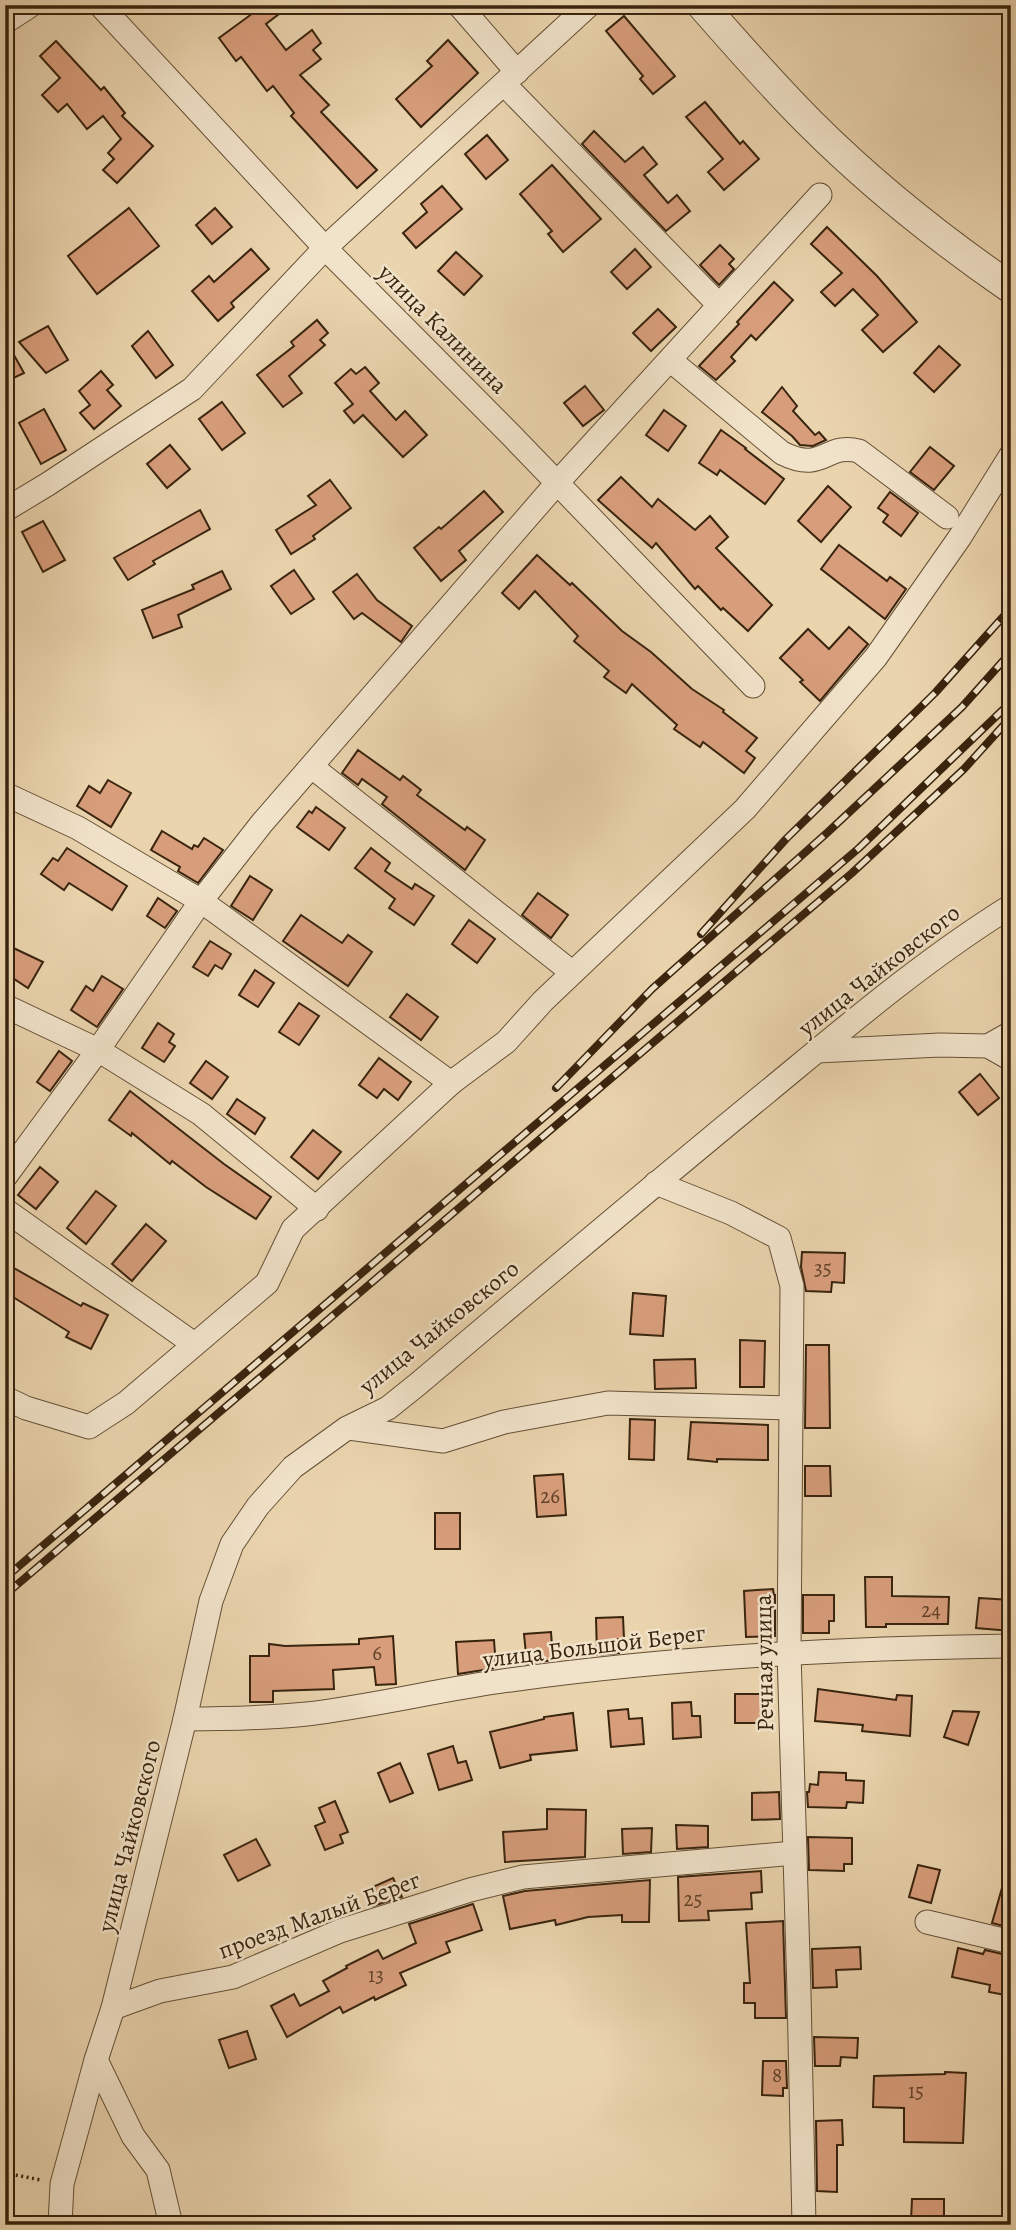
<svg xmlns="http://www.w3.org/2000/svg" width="1016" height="2230" font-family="Alegreya,serif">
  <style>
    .building { fill: #d89e7c; stroke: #39240e; stroke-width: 2 }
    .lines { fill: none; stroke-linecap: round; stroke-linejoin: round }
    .minor-casing { stroke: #655036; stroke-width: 25 }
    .tertiary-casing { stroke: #655036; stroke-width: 32 }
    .path { stroke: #39240e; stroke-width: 3.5; stroke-dasharray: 2 3.5; stroke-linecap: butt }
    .minor { stroke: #f1e3ca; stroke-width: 23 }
    .tertiary { stroke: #f1e3ca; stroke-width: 30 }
    .rail-casing { stroke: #39240e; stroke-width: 8 }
    .rail { stroke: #f1e3ca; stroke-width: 5; stroke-dasharray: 16; stroke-linecap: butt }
    .labels { text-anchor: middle; stroke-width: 5; stroke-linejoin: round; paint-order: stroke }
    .number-label { font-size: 21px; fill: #61422a }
    .street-label { font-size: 24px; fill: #39240e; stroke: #f1e3ca }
  </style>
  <rect width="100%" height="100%" fill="#ead4ae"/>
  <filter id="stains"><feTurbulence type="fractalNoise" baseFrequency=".00286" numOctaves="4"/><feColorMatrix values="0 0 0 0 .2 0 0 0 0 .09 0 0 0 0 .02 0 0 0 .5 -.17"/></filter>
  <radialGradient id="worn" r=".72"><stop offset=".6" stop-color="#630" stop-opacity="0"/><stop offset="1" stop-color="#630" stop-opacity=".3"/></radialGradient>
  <g class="building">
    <path d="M264,5h8l7,9 -13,10 20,26 26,-20 9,13 -8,7 8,9 -21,16 29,30 -8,7 56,58 -20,18 -66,-72 3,-3 -21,-27 -6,5 -26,-34 -5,4 -17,-23z"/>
    <path d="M624,16l51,60 -22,18 -13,-15 3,-3 -37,-45z"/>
    <path d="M448,40l30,33 -57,54 -25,-28 36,-33 -5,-5z"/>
    <path d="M56,41l45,49 3,-3 21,26 -3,3 31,30 -36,37 -14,-13 11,-11 -6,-6 13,-14 -18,-23 -16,13 -20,-25 -9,8 -16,-17 18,-17 -20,-22z"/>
    <path d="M705,102l35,42 3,-3 16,18 -35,31 -16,-18 15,-13 -37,-42z"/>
    <path d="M594,131l31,31 18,-15 14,17 -13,11 24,28 9,-8 13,16 -24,20 -84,-87z"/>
    <path d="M487,135l21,25 -22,19 -21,-25z"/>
    <path d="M552,165l49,54 -38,33 -15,-18 4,-3 -32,-37z"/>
    <path d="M442,186l20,23 -46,39 -13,-15 24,-21 -6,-8z"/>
    <path d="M129,208l30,38 -62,48 -29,-38z"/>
    <path d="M215,208l17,19 -20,17 -16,-19z"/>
    <path d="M827,227l50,49 40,46 -34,30 -21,-22 16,-15 -25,-26 -18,17 -14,-14 21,-19 -31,-29z"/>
    <path d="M720,245l14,14 -5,5 5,5 -15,16 -19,-20z"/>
    <path d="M251,249l18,20 -38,34 3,4 -16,14 -26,-30 17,-15 5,6z"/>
    <path d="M635,249l16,18 -24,22 -16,-17z"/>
    <path d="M456,252l26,24 -18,19 -26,-24z"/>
    <path d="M774,282l19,18 -37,40 -5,-5 -20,22 4,4 -19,19 -17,-14 40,-42 -2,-2z"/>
    <path d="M658,309l18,18 -25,24 -18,-18z"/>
    <path d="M317,320l11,13 -8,7 5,5 -36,31 13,17 -19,14 -26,-32 37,-29 -3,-4z"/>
    <path d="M48,326l20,34 -22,13 -27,-31z"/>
    <path d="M148,331l25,34 -17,13 -24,-32z"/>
    <path d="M5,339l19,34 -19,9z"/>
    <path d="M939,346l21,19 -26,27 -20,-19z"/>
    <path d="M365,367l14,16 -9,8 26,29 9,-9 22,24 -24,22 -40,-42 -9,8 -10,-12 9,-7 -18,-21 16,-14 5,5z"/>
    <path d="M101,371l12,14 -6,5 14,16 -27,23 -14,-16 10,-8 -11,-14z"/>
    <path d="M585,386l19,24 -21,16 -19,-23z"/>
    <path d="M782,387l15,19 -4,5 22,24 4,-3 7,8 -13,6 -13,-1 -8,-9 -30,-24z"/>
    <path d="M222,402l23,31 -23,17 -23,-31z"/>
    <path d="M44,409l22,41 -25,14 -22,-41z"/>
    <path d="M664,410l22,16 -18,25 -22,-16z"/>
    <path d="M721,430l25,18 -1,1 39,30 -19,25 -45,-34 -3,5 -18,-12z"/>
    <path d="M170,445l20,24 -23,19 -20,-24z"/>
    <path d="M930,447l24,19 -20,24 -24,-18z"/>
    <path d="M621,477l31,30 6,-8 37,31 15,-14 18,21 -12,11 56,57 -24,26 -25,-23 -2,2 -23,-24 -3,3 -39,-46 -4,5 -54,-48z"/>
    <path d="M330,480l21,28 -38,28 2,3 -24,15 -15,-24 40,-25 -8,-9z"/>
    <path d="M828,486l23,21 -30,35 -23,-21z"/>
    <path d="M484,491l19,21 -44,39 7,9 -25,21 -27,-33 25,-21 2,2z"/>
    <path d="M890,492l28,21 -17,23 -18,-14 5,-7 -10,-7z"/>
    <path d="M200,510l10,19 -57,32 2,3 -27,16 -14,-22z"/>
    <path d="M43,521l22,39 -22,12 -21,-40z"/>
    <path d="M839,545l48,36 3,-4 16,12 -21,30 -64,-50z"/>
    <path d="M537,555l33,30 2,-2 50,48 29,21 41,37 32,21 -1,2 34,26 -11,13 9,7 -11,15 -41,-31 -3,5 -26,-18 3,-4 -45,-41 -6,9 -22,-16 5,-6 -35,-30 4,-5 -43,-45 -16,18 -17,-16z"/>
    <path d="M294,570l20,29 -23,15 -20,-28z"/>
    <path d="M222,571l9,18 -53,26 4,12 -29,11 -11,-28 52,-21 -2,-4z"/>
    <path d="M357,574l20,26 35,26 -11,16 -39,-29 -8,6 -21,-27z"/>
    <path d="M849,627l19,17 -48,57 -20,-19 3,-2 -23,-22 28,-29 21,20z"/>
    <path d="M358,750l42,30 3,-4 18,14 -4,5 48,35 2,-3 18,13 -20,30 -83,-66 5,-7 -25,-18 -4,6 -16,-12z"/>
    <path d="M108,780l23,13 -20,34 -34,-21 12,-20 11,7z"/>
    <path d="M316,807l29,21 -16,22 -32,-23 12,-16 3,2z"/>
    <path d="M162,831l30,18 2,-4 4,2 6,-9 19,12 -25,33 -20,-12 2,-4 -29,-17z"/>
    <path d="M67,848l60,38 -15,24 -43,-27 -5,7 -23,-16 12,-16 5,3z"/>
    <path d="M371,848l19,15 -5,8 27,18 3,-5 19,12 -20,29 -25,-17 6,-9 -40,-31z"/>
    <path d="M250,876l22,14 -19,30 -22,-14z"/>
    <path d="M538,893l30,22 -17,23 -29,-23z"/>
    <path d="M158,898l19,13 -12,17 -18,-12z"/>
    <path d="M301,915l41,28 6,-8 24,17 -24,34 -65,-45z"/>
    <path d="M469,920l26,19 -18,24 -25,-19z"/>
    <path d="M210,941l21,13 -9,15 -7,-4 -7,11 -15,-9z"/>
    <path d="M5,944l38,18 -15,26 -23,-15z"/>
    <path d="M255,970l19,13 -16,24 -19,-12z"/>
    <path d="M102,976l21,13 -26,38 -26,-17 15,-24 7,5z"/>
    <path d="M407,994l31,23 -17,23 -31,-23z"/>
    <path d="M299,1003l20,13 -20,29 -20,-13z"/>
    <path d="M158,1023l16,11 -5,8 6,4 -11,16 -22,-14z"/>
    <path d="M59,1051l13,10 -22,30 -13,-9z"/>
    <path d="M379,1058l32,24 -13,18 -14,-11 -7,9 -18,-13z"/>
    <path d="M206,1061l22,16 -16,22 -22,-16z"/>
    <path d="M980,1074l19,24 -21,17 -19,-23z"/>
    <path d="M130,1091l94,73 47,33 -15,22 -50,-32 -34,-26 -2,3 -38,-31 -1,3 -22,-16z"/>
    <path d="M237,1099l28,19 -10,16 -28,-20z"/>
    <path d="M313,1130l28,22 -23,27 -27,-22z"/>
    <path d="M40,1167l18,15 -22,27 -18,-14z"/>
    <path d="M96,1191l20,15 -30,38 -19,-16z"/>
    <path d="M146,1224l20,17 -34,40 -20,-17z"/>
    <path d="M802,1252l43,1 -1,30 -12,-1 -1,10 -25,-1 -5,-24z"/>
    <path d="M5,1263l76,43 2,-3 25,12 -17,34 -25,-12 3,-5 -64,-40z"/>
    <path d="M633,1293l33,3 -3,40 -33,-2z"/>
    <path d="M740,1340l25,1 -1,46h-24z"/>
    <path d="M806,1345h23l1,83h-25z"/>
    <path d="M695,1359l1,29 -41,1 -1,-29z"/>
    <path d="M630,1419l25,1 -1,40 -25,-1z"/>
    <path d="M691,1422l77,3v35l-51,-1v3l-29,-3z"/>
    <path d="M805,1466h25l1,30h-26z"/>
    <path d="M563,1474l3,41 -29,2 -3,-41z"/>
    <rect x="435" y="1513" width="25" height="36"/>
    <path d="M865,1577h27v19l57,1 -1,27h-62v3h-20z"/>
    <path d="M773,1589l1,6h1v41l-29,1 -2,-46z"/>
    <path d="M803,1595h31v26h-5v12h-26z"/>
    <path d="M979,1598l32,2v31l-35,-3z"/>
    <path d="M623,1617l1,22h-6l1,14 -22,2 -1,-37z"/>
    <path d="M551,1632l2,28 -26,4 -3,-30z"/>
    <path d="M393,1636l3,48 -20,1 -2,-18 -41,3 1,19 -61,2v11h-23v-46h19v-12l16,2 74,-2v-5z"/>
    <path d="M494,1640l2,28 -38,6 -2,-32z"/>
    <path d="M818,1689l78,11 1,-5 15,1 -2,40 -48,-5 1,-6 -48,-4z"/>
    <rect x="735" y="1694" width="27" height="29"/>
    <path d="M691,1702l1,14h8l1,21 -28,2 -1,-36z"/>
    <path d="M628,1709l1,10 13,-1 2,26 -33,3 -3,-36z"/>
    <path d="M953,1711l26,1 -11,33 -24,-8z"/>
    <path d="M573,1713l4,37 -47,5 1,5 -31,8 -10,-36 54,-13v-2z"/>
    <path d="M453,1746l5,17 8,-2 6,19 -33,10 -11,-36z"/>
    <path d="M400,1763l13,30 -23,9 -12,-29z"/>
    <path d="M819,1772l27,1v7l18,1 -1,22 -16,-1 -1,6 -38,-1 -1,-15h2l1,-8 8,1z"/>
    <path d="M779,1792l1,27 -28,1v-27z"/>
    <path d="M335,1801l13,31 -8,3 3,8 -18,7 -10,-24 10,-4 -6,-14z"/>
    <path d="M547,1809l39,1 -1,47 -80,5 -2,-30 44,-3z"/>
    <path d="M676,1825l32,1v21l-31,2z"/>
    <path d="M652,1828l-1,24 -28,2 -1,-25z"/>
    <path d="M808,1837l44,1v26h-8v7l-35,-1z"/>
    <path d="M256,1839l14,26 -32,16 -14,-26z"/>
    <path d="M918,1865l22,5 -9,33 -22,-6z"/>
    <path d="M761,1871l1,21 -11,1 1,16 -44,2 1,9 -30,1 -1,-44z"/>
    <path d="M1006,1874l5,1v53l-19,-5z"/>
    <path d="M393,1878l9,19 -29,9 -7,-16z"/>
    <path d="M650,1880l-1,42h-27v-7l-34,2 -32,8 -1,-5 -45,9 -7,-33 22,-5z"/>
    <path d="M473,1904l9,26 -36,12 4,10 -50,21 6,12 -31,15 -1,-3 -31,16 -3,-6 -53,30 -16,-31 23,-12 6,12 29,-15 -6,-10 24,-13 -1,-2 32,-16 5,9 33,-16 -7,-19z"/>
    <path d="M783,1921l3,97h-31v-15h-11v-20h6l-4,-60z"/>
    <path d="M860,1947l1,22 -25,1 1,17 -24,1 -1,-39z"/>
    <path d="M958,1948l25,6 2,-4 26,6v40l-22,-4 1,-7 -38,-8z"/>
    <path d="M247,2031l9,28 -27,9 -10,-28z"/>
    <path d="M814,2037l44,1 -1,20 -16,-1 -1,9h-25z"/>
    <path d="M763,2061h23l1,27h-4v8l-21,-1z"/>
    <path d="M945,2072l21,1 -3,70 -59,-1v-34l-31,-1 1,-31 71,-2z"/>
    <path d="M842,2120l1,25h-6v47l-20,-1 -1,-70z"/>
    <path d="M912,2199h32v22h-33z"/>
  </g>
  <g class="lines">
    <g class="minor-casing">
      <g id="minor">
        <path d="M100,5l225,243 186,187 242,251"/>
        <path d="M459,5l58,67"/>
        <path d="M5,22l26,-17"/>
        <path d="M504,84l215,221"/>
        <path d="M670,360l112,93c42,21 43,-11 77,-2l88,66"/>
        <path d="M5,510l43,-26 144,-95 133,-141 264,-243"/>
        <path d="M312,767l252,199"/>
        <path d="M5,794l73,34 123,73 250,182"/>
        <path d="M5,1006l93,44 103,64 116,95"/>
        <path d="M988,1046l23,-13"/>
        <path d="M817,1051l123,-6 48,1 23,13"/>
        <path d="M5,1177l93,-127 103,-149 61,-78 295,-340 263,-288"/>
        <path d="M656,1183l75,30 48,25 13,48 -3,366 10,340 5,233"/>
        <path d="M5,1210l189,134"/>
        <path d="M5,1398l21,10 63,19 37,-24 141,-120 26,-54 158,-146 55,-41 37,-41 202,-192 131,-152 84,-120 51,-82"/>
        <path d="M349,1428l94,13 61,-19 104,-19 183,5"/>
        <path d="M185,1719c41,0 81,-1 122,-5 68,-8 135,-25 203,-34 166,-23 333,-32 501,-34"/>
        <path d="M927,1922l84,20"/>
        <path d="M113,2008l47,-17 73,-14 107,-46 130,-41 53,-13 271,-24"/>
        <path d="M96,2060l37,76 25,34 13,55"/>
        <path d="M60,2225l2,-41 34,-124 17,-52 72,-289 26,-118 21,-57 26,-38 35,-39 54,-39 41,-20 30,-24c116,-98 232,-196 349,-292 79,-65 157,-132 244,-186"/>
      </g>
    </g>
    <g class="tertiary-casing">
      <path id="tertiary" d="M702,5c35,40 70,80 108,118 61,61 130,116 201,165"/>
    </g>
    <path class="path" d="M5,2173l36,7"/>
    <use href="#minor" class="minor"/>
    <use href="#tertiary" class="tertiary"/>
    <g class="rail-casing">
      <g id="rail">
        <path d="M701,934l85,-95 149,-146 76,-85"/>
        <path d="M556,1088l96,-99 176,-157 134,-125 49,-55"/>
        <path d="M5,1578l854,-730 152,-146"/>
        <path d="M5,1595l847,-722 112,-104 47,-52"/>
      </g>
    </g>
    <use href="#rail" class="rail"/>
  </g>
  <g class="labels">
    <g class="number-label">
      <text x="823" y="1275">35</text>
      <text x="550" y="1503">26</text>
      <text x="931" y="1617">24</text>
      <text x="377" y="1660">6</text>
      <text x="693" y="1906">25</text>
      <text x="376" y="1982">13</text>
      <text x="777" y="2082">8</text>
      <text x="916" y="2098">15</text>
    </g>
    <g class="street-label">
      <text transform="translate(443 329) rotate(45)" y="8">улица Калинина</text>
      <text transform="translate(879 970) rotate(-38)" y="8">улица Чайковского</text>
      <text transform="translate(439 1327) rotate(-39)" y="8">улица Чайковского</text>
      <text transform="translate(594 1646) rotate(-7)" y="8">улица Большой Берег</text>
      <text transform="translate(764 1663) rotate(-91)" y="8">Речная улица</text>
      <text transform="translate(129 1836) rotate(-76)" y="8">улица Чайковского</text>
      <text transform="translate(319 1915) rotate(-20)" y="8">проезд Малый Берег</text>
    </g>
  </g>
  <rect width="1016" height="2230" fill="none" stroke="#ead4ae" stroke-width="28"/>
  <rect x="7" y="7" width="1002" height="2216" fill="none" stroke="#39240e" stroke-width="3.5"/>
  <rect x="14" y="14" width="988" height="2202" fill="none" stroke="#39240e" stroke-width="2"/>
  <rect width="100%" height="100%" filter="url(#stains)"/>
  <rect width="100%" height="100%" fill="url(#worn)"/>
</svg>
